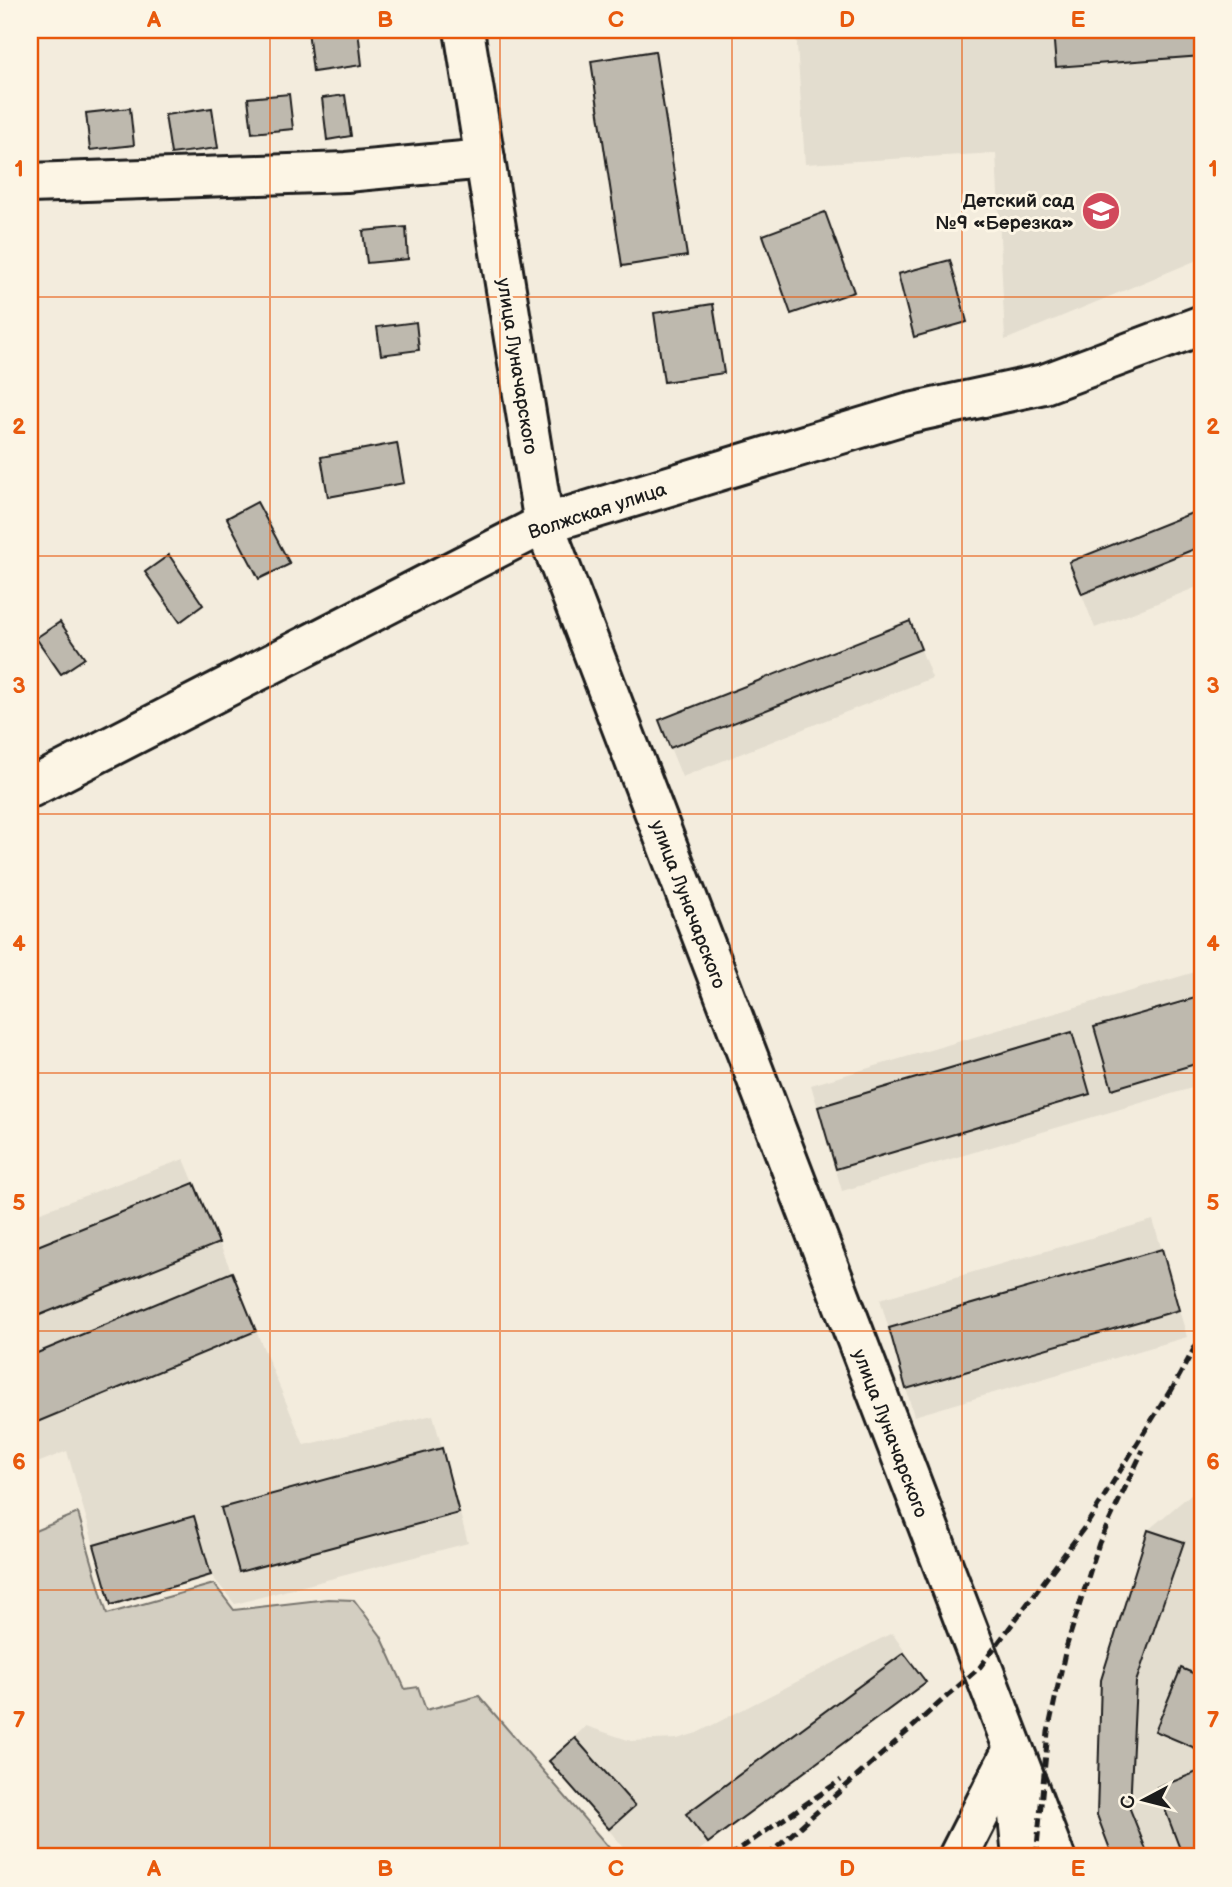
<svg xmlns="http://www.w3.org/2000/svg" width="1232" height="1887" font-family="'Balsamiq Sans',sans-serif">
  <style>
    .built { fill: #e3ddcf }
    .green { fill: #d3cec1; stroke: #78756e; stroke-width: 2 }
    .building { fill: #beb9ae; stroke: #1c1c1c; stroke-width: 2 }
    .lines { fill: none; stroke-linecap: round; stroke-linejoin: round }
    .minor-casing { stroke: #1c1c1c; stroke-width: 44 }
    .minor { stroke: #fcf5e5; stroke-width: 38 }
    .rail { stroke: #1c1c1c; stroke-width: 5; stroke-dasharray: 10 5; stroke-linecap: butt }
    .grid { fill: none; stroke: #e8590c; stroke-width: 2; stroke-opacity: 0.55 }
    .labels { text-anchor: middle; stroke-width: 6; stroke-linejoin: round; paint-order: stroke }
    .poi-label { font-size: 19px; font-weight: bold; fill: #1c1c1c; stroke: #fcf5e5; text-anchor: end }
    .street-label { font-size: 19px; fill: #1c1c1c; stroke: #fcf5e5 }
    .neatline { fill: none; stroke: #e8590c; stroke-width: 2.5 }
    .grid-label { font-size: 23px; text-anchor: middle; font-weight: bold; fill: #e8590c }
  </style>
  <rect width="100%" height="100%" fill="#f3ecdd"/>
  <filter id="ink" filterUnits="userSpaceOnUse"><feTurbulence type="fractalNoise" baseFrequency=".0143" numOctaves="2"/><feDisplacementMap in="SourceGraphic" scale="14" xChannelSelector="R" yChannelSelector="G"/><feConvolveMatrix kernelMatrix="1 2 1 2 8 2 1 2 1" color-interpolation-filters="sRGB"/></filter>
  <g filter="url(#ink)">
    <g class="built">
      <path d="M796,30h406v228l-197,82 -9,-187 -191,11z"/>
      <path d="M1202,509v76l-107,43 -26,-66z"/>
      <path d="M910,621l22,57 -250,99 -23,-57z"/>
      <path d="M1202,970v115l-360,106 -31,-106z"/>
      <path d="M184,1159l120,286 129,-30 35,128 -233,61 -24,-29 -100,30 -44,-154 -37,15v-250z"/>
      <path d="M1153,1220l34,117 -273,79 -34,-117z"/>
      <path d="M1202,1485v372h-89l-16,-42 4,-135 47,-150z"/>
      <path d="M892,1633l34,49 -236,175h-58l-83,-96 37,-35 45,15 46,-2 20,-6z"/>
    </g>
    <path class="green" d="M78,1513l29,101 107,-30 20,26 94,-11 26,1 27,36 24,53 13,-2 8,23 53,-14 138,161h-587v-324z"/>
    <g class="building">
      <path d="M308,30h50l4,35 -49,7z"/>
      <path d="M1053,30h149v26l-146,11z"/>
      <path d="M655,51l32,205 -65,10 -31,-205z"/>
      <path d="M289,94l4,35 -41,4 -4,-35z"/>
      <path d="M345,95l6,41 -24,4 -5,-42z"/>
      <path d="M130,108l4,37 -44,5 -4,-37z"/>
      <path d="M212,108l6,40 -47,6 -6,-39z"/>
      <path d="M825,212l29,80 -63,22 -28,-79z"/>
      <path d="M406,227l2,32 -41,4 -4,-32z"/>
      <path d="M950,260l17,62 -53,15 -16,-63z"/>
      <path d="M713,304l11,69 -60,9 -10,-69z"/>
      <path d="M416,322l3,28 -38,5 -4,-28z"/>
      <path d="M397,443l7,40 -76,14 -7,-40z"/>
      <path d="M257,502l33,62 -31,15 -32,-61z"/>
      <path d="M1202,509v37l-120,48 -13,-32z"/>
      <path d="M169,555l34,50 -23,17 -35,-50z"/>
      <path d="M910,621l11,28 -251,99 -11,-28z"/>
      <path d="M60,622l25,36 -24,16 -25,-36z"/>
      <path d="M1202,996v66l-90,27 -18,-62z"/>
      <path d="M1072,1032l18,62 -254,75 -18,-62z"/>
      <path d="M194,1183l25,60 -189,76v-70z"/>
      <path d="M1162,1249l17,61 -273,79 -17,-61z"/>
      <path d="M232,1272l24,59 -226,94v-69z"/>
      <path d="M442,1448l17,65 -220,59 -18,-64z"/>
      <path d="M194,1516l17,59 -100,30 -17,-60z"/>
      <path d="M1148,1530l36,12 -48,140 -6,127 19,48h-36l-16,-42 4,-135z"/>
      <path d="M904,1653l22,29 -218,161 -22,-29z"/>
      <path d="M1181,1668l21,9v74l-47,-20z"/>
      <path d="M575,1738l60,68 -26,23 -60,-68z"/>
      <path d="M1202,1770v87h-19l-26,-69z"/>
    </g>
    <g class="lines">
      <g class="minor-casing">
        <g id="minor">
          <path d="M464,30l80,494 511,1333"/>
          <path d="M30,183l316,-11 139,-13"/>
          <path d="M30,788l514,-264 366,-111 134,-29 158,-59"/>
          <path d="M1016,1795l6,62"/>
          <path d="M958,1857l54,-106"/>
        </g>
      </g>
      <use href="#minor" class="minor"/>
      <g class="rail">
        <path d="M1170,1393l32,-59"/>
        <path d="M728,1857l113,-77"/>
        <path d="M766,1857l214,-190 107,-143 86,-138"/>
        <path d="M1036,1857l12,-125 18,-84 33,-105 44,-93"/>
      </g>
    </g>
  </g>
  <path class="grid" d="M270,30v1827M500,30v1827M732,30v1827M962,30v1827M30,297h1172M30,556h1172M30,814h1172M30,1073h1172M30,1331h1172M30,1590h1172"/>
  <defs>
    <g id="school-disc" transform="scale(2.0125)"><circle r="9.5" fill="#d1495b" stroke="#fcf5e5"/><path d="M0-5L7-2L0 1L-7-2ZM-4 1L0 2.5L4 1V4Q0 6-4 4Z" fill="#fff"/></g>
  </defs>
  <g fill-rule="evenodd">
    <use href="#school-disc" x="1101" y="211"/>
  </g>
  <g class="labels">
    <g class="poi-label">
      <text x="1074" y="207">Детский сад<tspan x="1074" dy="22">№9 «Березка»</tspan></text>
    </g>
    <g class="street-label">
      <text transform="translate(518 366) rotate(81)" y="7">улица Луначарского</text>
      <text transform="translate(597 510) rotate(-18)" y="7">Волжская улица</text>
      <text transform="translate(689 904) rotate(69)" y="7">улица Луначарского</text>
      <text transform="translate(891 1433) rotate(69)" y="7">улица Луначарского</text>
    </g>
  </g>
  <rect width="1232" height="1887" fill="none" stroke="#fcf5e5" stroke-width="77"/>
  <g transform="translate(1144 1800) rotate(263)" stroke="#fcf5e5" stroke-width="5" paint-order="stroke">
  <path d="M0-5L12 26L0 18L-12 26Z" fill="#1c1c1c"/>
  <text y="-10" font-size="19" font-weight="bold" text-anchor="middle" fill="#1c1c1c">С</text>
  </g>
  <rect x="38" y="38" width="1156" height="1810" class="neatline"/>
  <g class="grid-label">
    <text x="154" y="27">A</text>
    <text x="385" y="27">B</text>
    <text x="616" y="27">C</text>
    <text x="847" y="27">D</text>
    <text x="1078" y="27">E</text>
    <text x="19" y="176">1</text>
    <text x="1213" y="176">1</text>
    <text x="19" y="434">2</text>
    <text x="1213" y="434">2</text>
    <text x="19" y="693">3</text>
    <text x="1213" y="693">3</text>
    <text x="19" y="951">4</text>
    <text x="1213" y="951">4</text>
    <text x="19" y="1210">5</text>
    <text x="1213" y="1210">5</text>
    <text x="19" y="1469">6</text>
    <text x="1213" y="1469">6</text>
    <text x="19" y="1727">7</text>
    <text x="1213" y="1727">7</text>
    <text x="154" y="1876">A</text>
    <text x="385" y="1876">B</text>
    <text x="616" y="1876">C</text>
    <text x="847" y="1876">D</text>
    <text x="1078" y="1876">E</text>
  </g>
</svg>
